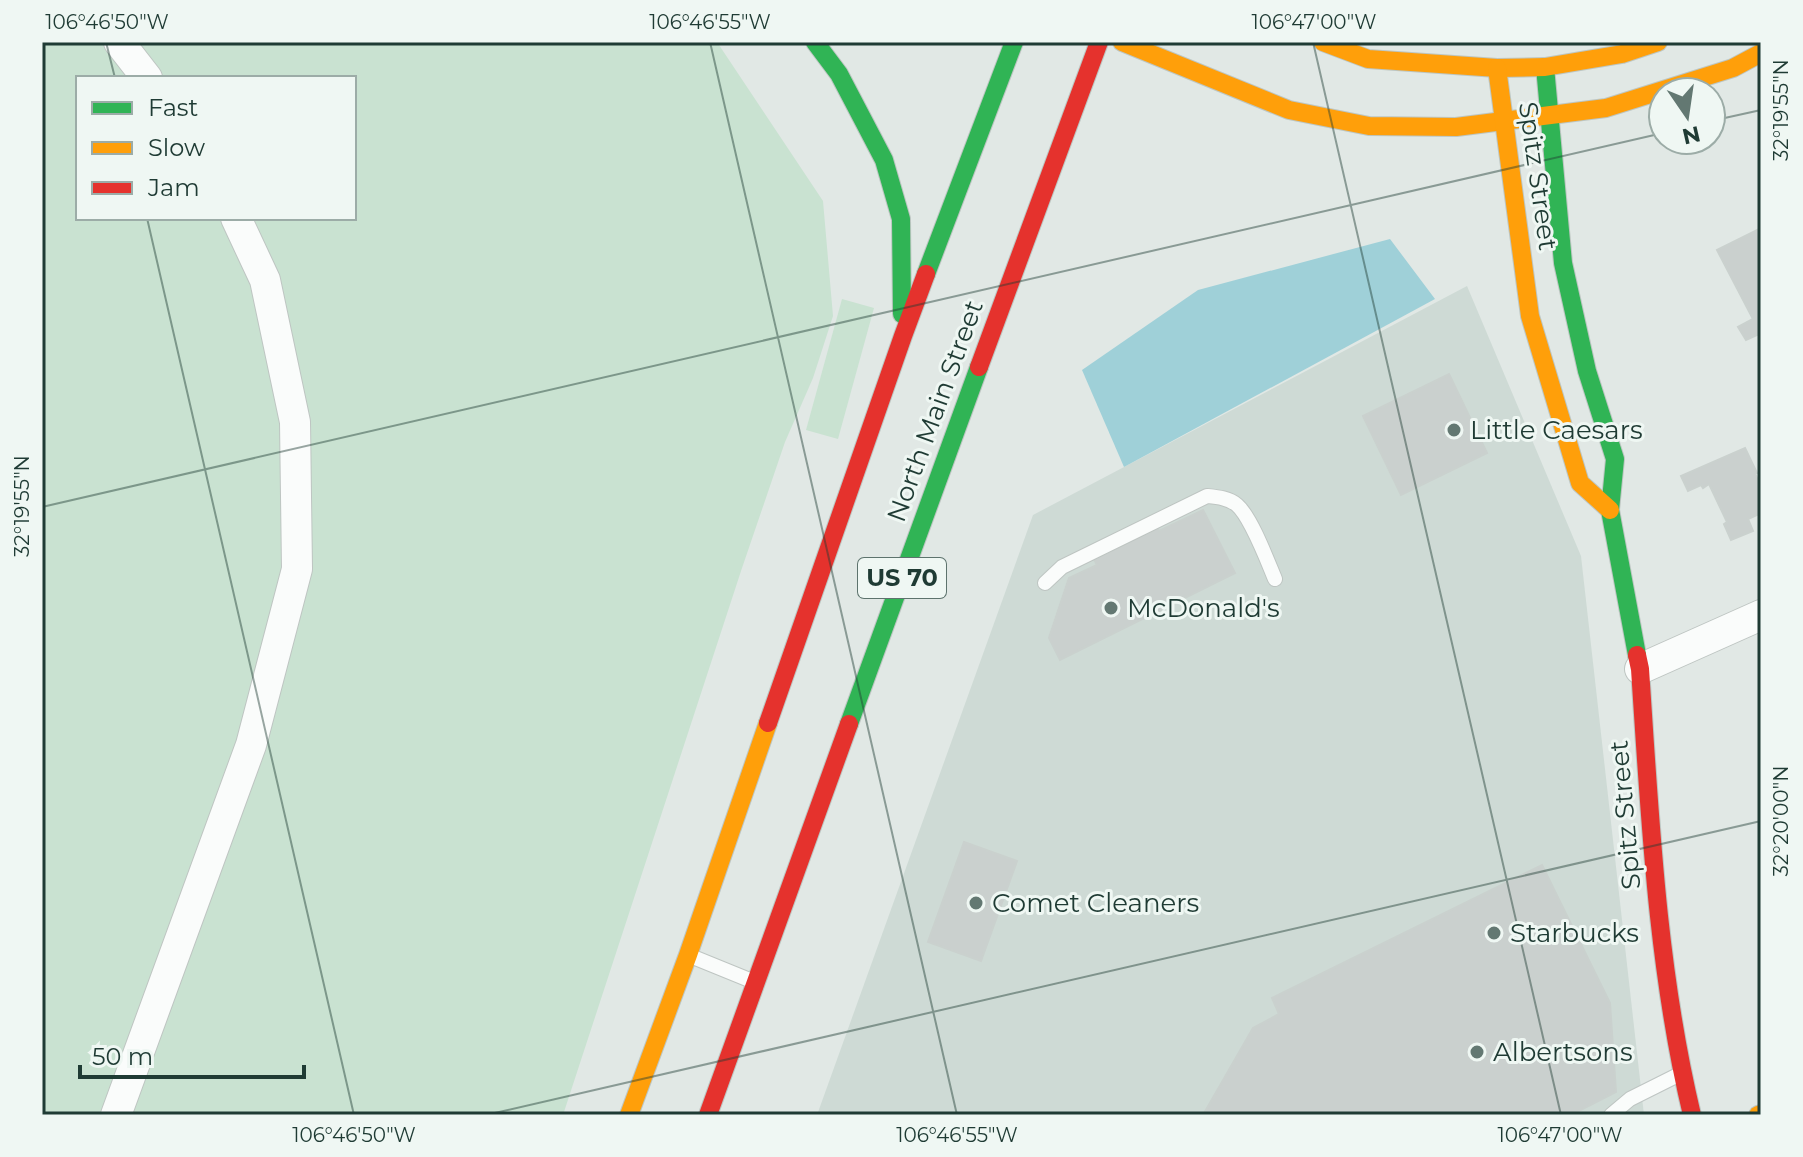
<svg xmlns="http://www.w3.org/2000/svg" width="1803" height="1157" font-family="Montserrat,sans-serif">
  <style>
    .built { fill: #cedad5 }
    .green { fill: #c9e2d1; fill-rule: evenodd }
    .water { fill: #9fd0d8 }
    .building { fill: #cad0ce; stroke: #cad1ce; stroke-width: 2 }
    .lines { fill: none; stroke-linecap: round; stroke-linejoin: round }
    .lane-casing { stroke: #bec5c2; stroke-width: 16 }
    .street-casing { stroke: #bec5c2; stroke-width: 32 }
    .fast-casing { stroke: #bdc6c2; stroke-width: 20 }
    .slow-casing { stroke: #bdc6c2; stroke-width: 20 }
    .jam-casing { stroke: #bdc6c2; stroke-width: 20 }
    .lane { stroke: #fafcfb; stroke-width: 14 }
    .street { stroke: #fafcfb; stroke-width: 30 }
    .fast { stroke: #30b455; stroke-width: 18 }
    .slow { stroke: #ff9f0a; stroke-width: 18 }
    .jam { stroke: #e5322d; stroke-width: 18 }
    .ticks { fill: none; stroke: #1f3b34; stroke-width: 2; stroke-opacity: 0.45 }
    .poi-dot { fill: #637872; stroke: #eff7f3; stroke-width: 3 }
    .labels { text-anchor: middle; stroke-width: 6; stroke-linejoin: round; paint-order: stroke }
    .shield { fill: #eff7f3; stroke: #5d736d; stroke-width: 2 }
    .shield-label { font-size: 24px; font-weight: bold; fill: #1f3b34 }
    .street-label { font-size: 26px; fill: #1f3b34; stroke: #eff7f3 }
    .poi-label { font-size: 26px; fill: #1f3b34; stroke: #eff7f3; text-anchor: start }
    .neatline { fill: none; stroke: #1f3b34; stroke-width: 3 }
    .ticks-label { font-size: 20px; text-anchor: middle; fill: #1f3b34 }
  </style>
  <rect width="100%" height="100%" fill="#e1e8e5"/>
  <path class="built" d="M1467,286l114,270 63,559h-827l216,-600z"/>
  <g class="green">
    <path d="M42,42h675l106,159 10,115 -20,62 -28,64 -44,129 -178,544h-521zM78,78h276v140h-276z"/>
    <path d="M842,299l32,9 -36,131 -32,-9z"/>
  </g>
  <path class="water" d="M1390,239l45,60 -311,168 -42,-97 116,-80z"/>
  <g class="building">
    <path d="M1761,228v110l-2,-4 -13,6 -8,-13 15,-8 -36,-69z"/>
    <path d="M1449,374l38,79 -86,42 -38,-79z"/>
    <path d="M1745,448l12,25h-2l6,15v25l-13,6 5,12 -22,9 -7,-16 3,-2 -18,-38 -6,4 -2,-3 -13,6 -7,-15z"/>
    <path d="M1203,510l32,63 -175,87 -11,-22 20,-60 28,-13 -4,-8 64,-31 2,5z"/>
    <path d="M964,842l53,19 -36,100 -53,-19z"/>
    <path d="M1542,865l68,138 6,89 -45,23h-368l50,-87 26,-14 -7,-16z"/>
  </g>
  <g class="lines">
    <g class="lane-casing">
      <g id="lane">
        <path d="M1045,583l17,-16 145,-71c10,1 22,2 30,9 14,12 30,55 38,74"/>
        <path d="M693,957l59,24"/>
        <path d="M1611,1115l19,-16 48,-24"/>
      </g>
    </g>
    <g class="street-casing">
      <g id="street">
        <path d="M119,42l28,36"/>
        <path d="M1640,669l121,-54"/>
        <path d="M116,1115l135,-370 46,-176 -2,-147 -30,-142 -29,-62"/>
      </g>
    </g>
    <g class="fast-casing">
      <g id="fast">
        <path d="M815,42l24,32 45,86 17,59 1,95"/>
        <path d="M1545,67l18,196 24,108 28,88 -5,51 27,145"/>
        <path d="M926,274l88,-232"/>
        <path d="M849,724l130,-357"/>
      </g>
    </g>
    <g class="slow-casing">
      <g id="slow">
        <path d="M1122,42l167,68 80,16 87,1 150,-19 127,-40 28,-15"/>
        <path d="M1323,42l45,17 129,9 48,-1 77,-13 36,-12"/>
        <path d="M1497,68l33,248 50,167 30,27"/>
        <path d="M629,1115l59,-160 80,-232"/>
        <path d="M1758,1115l3,-1"/>
      </g>
    </g>
    <g class="jam-casing">
      <g id="jam">
        <path d="M979,367l120,-325"/>
        <path d="M1637,655l3,14c10,149 17,300 52,446"/>
        <path d="M768,723l135,-387 23,-62"/>
        <path d="M708,1115l141,-391"/>
      </g>
    </g>
    <use href="#lane" class="lane"/>
    <use href="#street" class="street"/>
    <use href="#fast" class="fast"/>
    <use href="#slow" class="slow"/>
    <use href="#jam" class="jam"/>
  </g>
  <path class="ticks" d="M106,42l9,36M710,42l247,1073M1313,42l248,1073M1711,121l50,-11M147,218l207,897M42,507l1621,-374M486,1115l1275,-294"/>
  <g class="poi-dot">
    <circle cx="1454" cy="430" r="8"/>
    <circle cx="1111" cy="608" r="8"/>
    <circle cx="976" cy="903" r="8"/>
    <circle cx="1494" cy="933" r="8"/>
    <circle cx="1477" cy="1052" r="8"/>
  </g>
  <g class="labels">
    <rect class="shield" x="858" y="558" width="88" height="40" rx="6"/>
    <g class="shield-label">
      <text x="902" y="586">US 70</text>
    </g>
    <g class="street-label">
      <text transform="translate(1538 176) rotate(82)" y="9">Spitz Street</text>
      <text transform="translate(935 411) rotate(-70)" y="9">North Main Street</text>
      <text transform="translate(1625 815) rotate(-95)" y="9">Spitz Street</text>
    </g>
    <g class="poi-label">
      <text x="1470" y="439">Little Caesars</text>
      <text x="1127" y="617">McDonald's</text>
      <text x="992" y="912">Comet Cleaners</text>
      <text x="1510" y="942">Starbucks</text>
      <text x="1493" y="1061">Albertsons</text>
    </g>
  </g>
  <rect width="1803" height="1157" fill="none" stroke="#eff7f3" stroke-width="88"/>
  <rect x="76" y="76" width="280" height="144" fill="#eff7f3" stroke="#9caca7" stroke-width="2"/>
  <rect x="92" y="102" width="40" height="12" fill="#30b455" stroke="#9caca7" stroke-width="2"/>
  <text x="148" y="116" font-size="24" fill="#1f3b34">Fast</text>
  <rect x="92" y="142" width="40" height="12" fill="#ff9f0a" stroke="#9caca7" stroke-width="2"/>
  <text x="148" y="156" font-size="24" fill="#1f3b34">Slow</text>
  <rect x="92" y="182" width="40" height="12" fill="#e5322d" stroke="#9caca7" stroke-width="2"/>
  <text x="148" y="196" font-size="24" fill="#1f3b34">Jam</text>
  <g transform="translate(1687 116) rotate(167)"><circle r="38" fill="#eff7f3" stroke="#9caca7" stroke-width="2"/>
  <path d="M0-6L14 30L0 20L-14 30Z" fill="#637872"/>
  <text y="-12" font-size="22" font-weight="bold" text-anchor="middle" fill="#1f3b34">N</text>
  </g>
  <path d="M80 1065v12h224v-12" fill="none" stroke="#1f3b34" stroke-width="4"/>
  <text x="92" y="1065" font-size="24" fill="#1f3b34" stroke="#eff7f3" stroke-width="6" paint-order="stroke">50 m</text>
  <rect x="44" y="44" width="1715" height="1069" class="neatline"/>
  <g class="ticks-label">
    <text x="107" y="29">106°46'50"W</text>
    <text x="710" y="29">106°46'55"W</text>
    <text x="1314" y="29">106°47'00"W</text>
    <text transform="translate(1781 110) rotate(-90)" y="7">32°19'55"N</text>
    <text transform="translate(22 506) rotate(-90)" y="7">32°19'55"N</text>
    <text transform="translate(1781 821) rotate(-90)" y="7">32°20'00"N</text>
    <text x="354" y="1142">106°46'50"W</text>
    <text x="957" y="1142">106°46'55"W</text>
    <text x="1560" y="1142">106°47'00"W</text>
  </g>
</svg>
